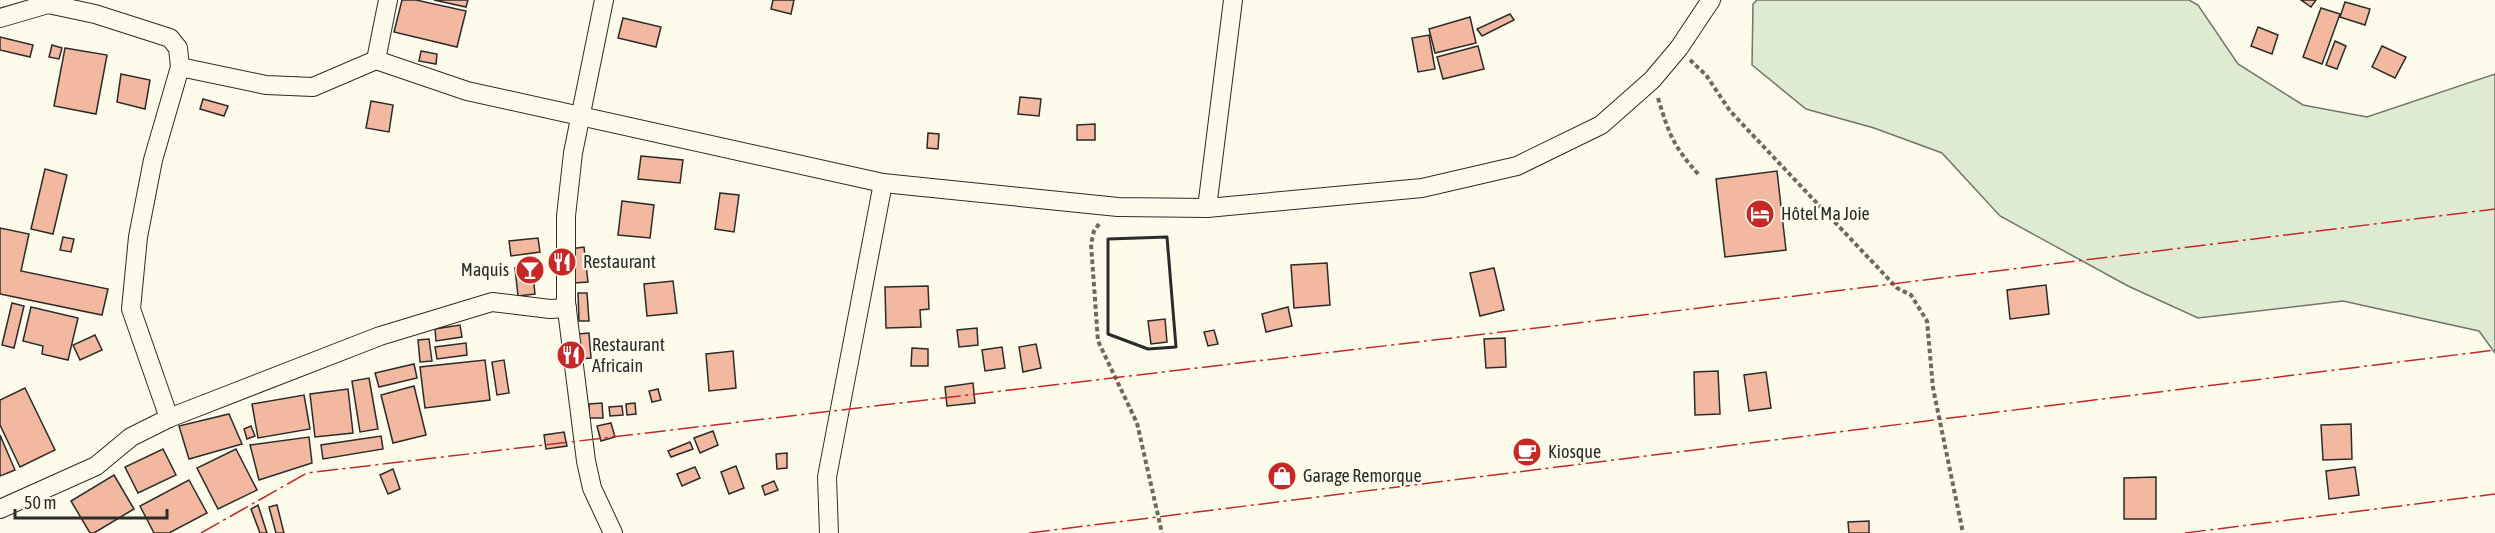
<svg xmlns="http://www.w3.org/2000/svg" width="2495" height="533" font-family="'Asap Condensed',sans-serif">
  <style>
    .green { fill: #deebd1; stroke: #74746e; stroke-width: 1.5 }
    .building { fill: #f2b8a0; stroke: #2b2b2b; stroke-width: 1.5 }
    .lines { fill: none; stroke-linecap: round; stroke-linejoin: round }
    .minor-casing { stroke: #2b2b2b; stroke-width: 20 }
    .path { stroke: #6a6964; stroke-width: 4; stroke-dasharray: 4.5 3; stroke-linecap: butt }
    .minor { stroke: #fdfbea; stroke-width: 18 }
    .wall { stroke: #2b2b2b; stroke-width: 3 }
    .power { stroke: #c62828; stroke-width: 1.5; stroke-dasharray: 21 4.5 3 4.5; stroke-linecap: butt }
    .labels { text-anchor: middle; stroke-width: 4.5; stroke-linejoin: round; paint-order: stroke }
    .poi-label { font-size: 18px; fill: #2b2b2b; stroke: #fdfbea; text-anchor: start }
  </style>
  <rect width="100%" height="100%" fill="#fdfbea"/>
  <path class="green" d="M1757,0h432l9,5 40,59 65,41 64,12 128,-43v279l-16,-22 -136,-30 -145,17 -70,-32 -128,-70 -58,-63 -68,-25 -68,-19 -54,-44 1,-61z"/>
  <g class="building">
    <path d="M402,0h14l50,11 -9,36 -63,-15z"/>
    <path d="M434,0h34l-2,7z"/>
    <path d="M773,0h21l-3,14 -20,-5z"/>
    <path d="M2301,0h15l-5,7z"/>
    <path d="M2345,2l25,7 -5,16 -25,-8z"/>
    <path d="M2321,8l19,6 -18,50 -19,-7z"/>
    <path d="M1510,14l4,6 -32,16 -5,-7z"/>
    <path d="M1470,17l6,26 -41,10 -6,-24z"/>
    <path d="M623,18l38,9 -5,20 -38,-9z"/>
    <path d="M2258,27l20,8 -6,19 -21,-8z"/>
    <path d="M1429,35l6,34 -17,3 -6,-34z"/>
    <path d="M0,37l33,8 -3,12 -30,-7z"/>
    <path d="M2335,41l11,5 -9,23 -11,-4z"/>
    <path d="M52,45l10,3 -3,11 -10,-2z"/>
    <path d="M1478,46l6,23 -41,10 -6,-22z"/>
    <path d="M2382,46l24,11 -11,21 -23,-11z"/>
    <path d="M65,48l42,7 -11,59 -42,-8z"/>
    <path d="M421,51l16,3 -1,10 -17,-3z"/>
    <path d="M121,74l29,6 -5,29 -28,-7z"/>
    <path d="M1020,97l21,2 -2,17 -21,-2z"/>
    <path d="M203,99l25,7 -4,10 -24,-7z"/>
    <path d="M371,101l22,4 -4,27 -23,-4z"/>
    <path d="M1095,124v16h-18v-15z"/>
    <path d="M928,133l11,1 -1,15 -11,-1z"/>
    <path d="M641,156l42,4 -3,23 -42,-4z"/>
    <path d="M45,169l22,6 -14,59 -22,-5z"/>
    <path d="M1777,171l9,79 -61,7 -9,-78z"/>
    <path d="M720,193l19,2 -5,37 -19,-3z"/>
    <path d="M622,201l32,4 -4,33 -32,-3z"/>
    <path d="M0,228l29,6 -8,37 87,18 -6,26 -102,-21z"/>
    <path d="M63,237l11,2 -3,13 -11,-2z"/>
    <path d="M538,238l2,14 -29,4 -2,-15z"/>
    <path d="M584,247l4,35 -14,1 -4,-34z"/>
    <path d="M1327,263l3,42 -36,3 -3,-43z"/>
    <path d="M532,266l3,28 -17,2 -3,-28z"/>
    <path d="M1494,268l10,42 -24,6 -10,-43z"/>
    <path d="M673,281l4,32 -30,3 -3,-32z"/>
    <path d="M2046,285l3,29 -39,5 -3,-29z"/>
    <path d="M928,286l1,23 -9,1 1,17 -35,1 -1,-41z"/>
    <path d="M578,293h9l2,28h-10z"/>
    <path d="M12,303l12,3 -10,42 -12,-3z"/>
    <path d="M31,307l47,11 -10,42 -26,-6 1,-8 -20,-5z"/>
    <path d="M1288,307l4,19 -26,6 -4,-18z"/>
    <path d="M1165,319l2,23 -16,2 -3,-23z"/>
    <path d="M460,325l2,12 -26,4 -1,-12z"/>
    <path d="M977,328l1,17 -19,2 -2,-17z"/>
    <path d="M1214,330l4,14 -10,2 -4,-14z"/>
    <path d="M589,333l2,25 -11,1 -2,-25z"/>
    <path d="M95,335l7,15 -22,10 -7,-15z"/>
    <path d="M1505,338l1,29 -20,1 -2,-29z"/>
    <path d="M429,339l3,22 -12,1 -2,-22z"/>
    <path d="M466,343l1,12 -30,4 -2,-12z"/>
    <path d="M1036,344l5,24 -18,4 -4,-25z"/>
    <path d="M1002,347l3,21 -20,3 -3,-21z"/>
    <path d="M912,348l16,1v17h-17z"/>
    <path d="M733,351l3,37 -27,3 -3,-37z"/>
    <path d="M485,360l5,40 -65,8 -5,-41z"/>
    <path d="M504,360l5,33 -12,2 -5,-33z"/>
    <path d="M414,364l3,14 -38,9 -4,-14z"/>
    <path d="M1718,371l2,43 -25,1 -1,-43z"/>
    <path d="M1766,372l5,36 -22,3 -5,-36z"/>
    <path d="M369,378l9,51 -18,3 -8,-51z"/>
    <path d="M973,383l2,20 -28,3 -2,-19z"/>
    <path d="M414,386l12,49 -33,8 -12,-48z"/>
    <path d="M25,388l30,62 -35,17 -20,-42v-25z"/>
    <path d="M348,389l5,44 -38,4 -5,-43z"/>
    <path d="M658,389l3,11 -9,2 -3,-11z"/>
    <path d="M304,395l6,34 -52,9 -6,-34z"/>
    <path d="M602,403l1,15h-14v-14z"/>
    <path d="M635,403l1,11 -9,1 -1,-11z"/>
    <path d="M622,406l1,9 -13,1 -1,-9z"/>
    <path d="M229,414l13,30 -53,15 -10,-33z"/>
    <path d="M611,423l4,14 -14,4 -4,-15z"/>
    <path d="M2351,424l1,35 -29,1 -2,-35z"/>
    <path d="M251,426l4,10 -8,3 -3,-10z"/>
    <path d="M713,431l5,14 -18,8 -6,-15z"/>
    <path d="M564,432l3,14 -21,3 -2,-14z"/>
    <path d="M0,435l15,35 -15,6z"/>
    <path d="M381,436l2,13 -60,10 -2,-14z"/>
    <path d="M309,437l3,26 -53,17 -9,-35z"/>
    <path d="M690,442l3,7 -22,8 -3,-6z"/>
    <path d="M163,449l13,26 -38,18 -13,-26z"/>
    <path d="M236,449l21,41 -39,19 -21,-41z"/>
    <path d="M787,453v15l-10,1 -1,-15z"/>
    <path d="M736,466l8,22 -15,6 -8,-22z"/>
    <path d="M695,467l5,11 -18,8 -5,-12z"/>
    <path d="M2355,467l4,28 -30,4 -3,-28z"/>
    <path d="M393,469l7,20 -12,5 -8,-19z"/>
    <path d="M114,475l20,34 -40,24h-4l-19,-32z"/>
    <path d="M2156,477v42h-32v-41z"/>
    <path d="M189,480l18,33 -38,20h-15l-14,-27z"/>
    <path d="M774,481l4,9 -13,5 -3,-9z"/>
    <path d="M258,505l9,28h-7l-9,-24z"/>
    <path d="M277,505l7,28h-8l-7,-26z"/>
    <path d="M1869,521v12h-20l-1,-11z"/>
  </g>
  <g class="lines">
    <g class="minor-casing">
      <g id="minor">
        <path d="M604,0l-31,153 -7,63v86l20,159 6,27 21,45"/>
        <path d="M0,18l48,-14 47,10 75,24 8,10 2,19 -27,93 -15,77 -7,72 38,109"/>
        <path d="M376,60l12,-60"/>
        <path d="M180,67l86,18 47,2 63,-27 91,31 416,92 235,24 89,1 26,-208"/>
        <path d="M1207,208l215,-20 95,-22 84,-41 51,-45 27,-32 32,-48"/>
        <path d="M0,509l96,-43 35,-29 38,-19 211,-82 112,-34 58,7 17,-1"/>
        <path d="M829,533l-2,-56 56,-294"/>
      </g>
    </g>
    <g class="path">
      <path d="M1690,60l16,15 24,36 167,177 14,7 16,26 6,67 30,145"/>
      <path d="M1658,98c11,36 15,48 41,77"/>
      <path d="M1099,224l-5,7 -3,13 7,97 39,82 25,110"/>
    </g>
    <use href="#minor" class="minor"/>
    <path class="wall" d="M1167,237l9,110 -28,2 -40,-15v-95z"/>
    <g class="power">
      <path d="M201,533l106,-60 1263,-149 925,-115"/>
      <path d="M1029,533l1466,-183"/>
      <path d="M2185,533l310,-39"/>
    </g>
  </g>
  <defs>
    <g id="hotel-disc" transform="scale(1.5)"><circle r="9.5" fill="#c62828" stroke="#fdfbea"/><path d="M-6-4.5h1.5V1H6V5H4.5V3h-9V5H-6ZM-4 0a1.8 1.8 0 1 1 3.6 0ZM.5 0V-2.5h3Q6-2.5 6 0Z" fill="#fff"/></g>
    <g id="restaurant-disc" transform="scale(1.5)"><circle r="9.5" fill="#c62828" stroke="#fdfbea"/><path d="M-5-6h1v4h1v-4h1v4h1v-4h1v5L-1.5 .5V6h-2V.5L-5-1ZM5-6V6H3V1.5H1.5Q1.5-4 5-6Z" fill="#fff"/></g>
    <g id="bar-disc" transform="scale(1.5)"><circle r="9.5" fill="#c62828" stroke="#fdfbea"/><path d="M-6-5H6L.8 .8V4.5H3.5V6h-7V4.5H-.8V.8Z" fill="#fff"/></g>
    <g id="cafe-disc" transform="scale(1.5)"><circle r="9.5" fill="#c62828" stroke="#fdfbea"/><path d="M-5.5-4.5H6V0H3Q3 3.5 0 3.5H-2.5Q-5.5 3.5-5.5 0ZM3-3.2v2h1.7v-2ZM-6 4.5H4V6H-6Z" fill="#fff"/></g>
    <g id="shop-disc" transform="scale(1.5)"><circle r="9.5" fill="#c62828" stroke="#fdfbea"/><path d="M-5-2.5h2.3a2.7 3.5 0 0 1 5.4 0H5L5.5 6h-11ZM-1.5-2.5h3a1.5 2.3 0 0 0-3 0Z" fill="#fff"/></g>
  </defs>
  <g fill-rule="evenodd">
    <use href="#hotel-disc" x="1760" y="214"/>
    <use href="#restaurant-disc" x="562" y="262"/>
    <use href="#bar-disc" x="530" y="270"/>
    <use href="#restaurant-disc" x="571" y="355"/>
    <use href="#cafe-disc" x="1527" y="452"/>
    <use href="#shop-disc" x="1282" y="476"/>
  </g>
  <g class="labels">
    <g class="poi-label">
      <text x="1781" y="220">Hôtel Ma Joie</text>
      <text x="583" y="268">Restaurant</text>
      <text x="509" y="276" text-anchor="end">Maquis</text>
      <text x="592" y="351">Restaurant<tspan x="592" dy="21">Africain</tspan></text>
      <text x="1548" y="458">Kiosque</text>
      <text x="1303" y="482">Garage Remorque</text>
    </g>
  </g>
  <path d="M15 509v9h152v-9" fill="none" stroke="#2b2b2b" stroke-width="3"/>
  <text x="24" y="509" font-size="18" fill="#2b2b2b" stroke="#fdfbea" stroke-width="4.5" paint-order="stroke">50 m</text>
</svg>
